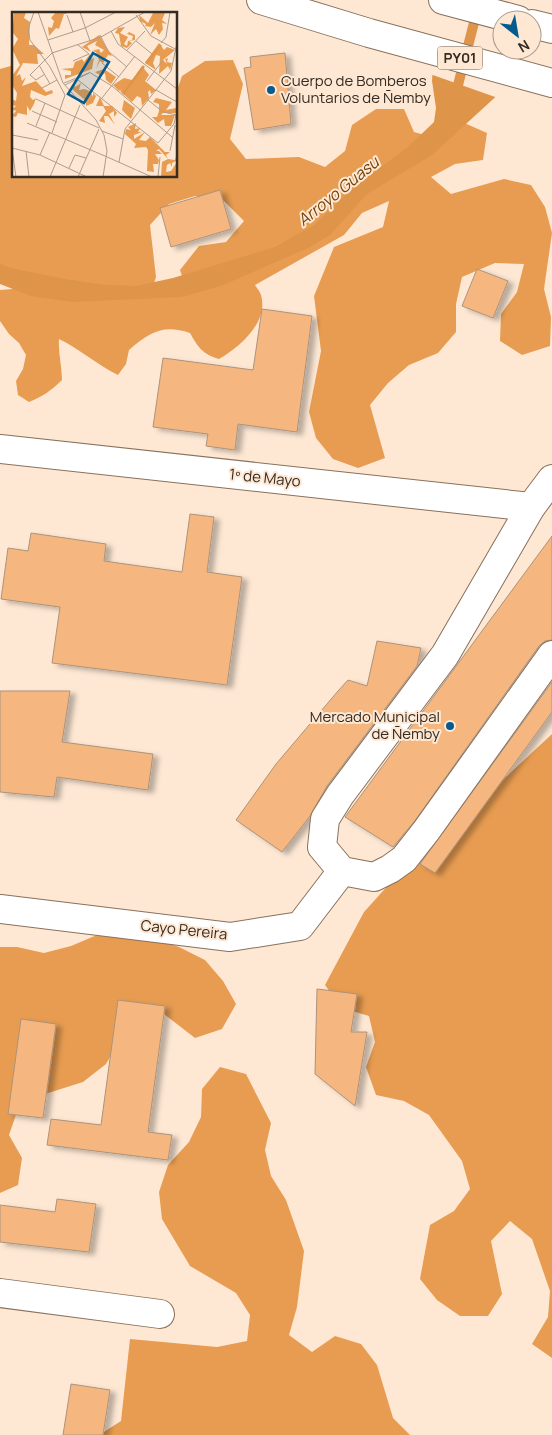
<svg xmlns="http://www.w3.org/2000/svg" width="552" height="1435" font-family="Manrope,sans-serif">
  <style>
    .forest { fill: #e79c51; fill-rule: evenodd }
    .water { fill: #de9449 }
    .pier { fill: #fee8d4 }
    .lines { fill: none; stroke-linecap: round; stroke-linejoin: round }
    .stream { stroke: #de9449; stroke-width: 10 }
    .building { fill: #f5b77f; stroke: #ac937c; filter: url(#shadow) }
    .minor-casing { stroke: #89715b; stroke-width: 30 }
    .highway-casing { stroke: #89715b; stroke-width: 30 }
    .minor { stroke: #fff; stroke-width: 28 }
    .highway { stroke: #fff; stroke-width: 28 }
    .poi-dot { fill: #055b8d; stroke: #fee8d4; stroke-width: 2 }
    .labels { text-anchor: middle; stroke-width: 4; stroke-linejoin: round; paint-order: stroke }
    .shield { fill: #fee8d4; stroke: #716457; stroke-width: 1 }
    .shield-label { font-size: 14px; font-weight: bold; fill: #352b21 }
    .poi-label { font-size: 15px; fill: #352b21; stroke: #fee8d4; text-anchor: start }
    .street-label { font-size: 15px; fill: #352b21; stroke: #fee8d4 }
    .water-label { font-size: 16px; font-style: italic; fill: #734206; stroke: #fee8d4 }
    .inset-river { fill: none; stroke: #de9449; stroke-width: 2.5 }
    .inset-road { fill: none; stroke: #ae9c8c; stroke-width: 1 }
    .view { fill: #055b8d; fill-opacity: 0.15; stroke: #055b8d; stroke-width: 2.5 }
    .inset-edge { fill: none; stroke: #352b21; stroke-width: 2.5 }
  </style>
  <defs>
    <filter id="shadow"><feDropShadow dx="5.5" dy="3" stdDeviation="2.5" flood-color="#0004"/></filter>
  </defs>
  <rect width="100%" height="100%" fill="#fee8d4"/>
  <g class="forest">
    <path d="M233,60l10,24 -13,55 16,20 53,-2 26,10 20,-16 7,-26 24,-16h28l10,23 25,7 23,-17 25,11 -4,27 -28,4 -24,13 20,17 53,-15 27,6 14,22 7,26 -8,56 7,28 -1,29 -28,9 -22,-14 1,-27 16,-22 7,-28 -29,-1 -33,14 -6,27v28l-18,21 -29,12 -21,18 -18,22 15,53 -27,10 -25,-9 -17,-21 -7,-26 12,-61 -7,-55 20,-49 49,-20 6,-26 -27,12 -18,22 -89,50c2,3 5,7 6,10 8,27 -22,53 -42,64 -17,-5 -21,-12 -29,-26 -27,-9 -40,-1 -61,17l-3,14 -8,11c-21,-10 -38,-26 -59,-36 -1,14 3,27 3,41 -10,10 -20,17 -33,22l-11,-7 -2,-14 7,-12 3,-14 -7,-12 -10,-9 -9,-13v-31l13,-1 -13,-12v-208l14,-4v111h162v-83l6,-17 23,-15zM195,196l29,5 20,20 -18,21 -27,4 -19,24 6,18 -36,8 6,-19 -6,-52 19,-21z"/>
    <path d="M552,734v624l-20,-14 16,-27 2,-26 -18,-52 -22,-18 -19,20 11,53 -14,22h-28l-23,-16 -17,-21 10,-54 24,-14 16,-22 -8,-28 -33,-46 -25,-14 -28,-6 -10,-28 9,-25 -6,-26 -27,-8 -17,-23 39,-73 46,-51 31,-41 25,6 12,-23z"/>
    <path d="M97,935l58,3 24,9 26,13 18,21 13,23 -14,25 -27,9 -44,-34 -28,8 -3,28 -14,24 -23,18 -38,12 -27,15 -9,26 13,23 -4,27 -18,8v-246h17l27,6 27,-7z"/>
    <path d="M220,1067l26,7 25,49 -6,27 6,26 15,24 18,51 -7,56 -8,28 23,17 23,-16 26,8 16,21 16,53 17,17h-311l22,-14 9,-82 87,8 30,-6 3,-26 -14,-22 -46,-27 -28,-47 -3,-27 9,-27 21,-23 12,-25 1,-28z"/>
  </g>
  <path class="water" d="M433,66l69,25 -70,64 -65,39 -37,41 -22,13 -87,38 -40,11 -109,5 -41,-6 -31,-12v-20l11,4 54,11 40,6 31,1 37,-8 102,-31 39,-22 40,-38 54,-40 26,-25 2,-14 -4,-27z"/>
  <path class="pier" d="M432,64l71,25 1,3 -6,6 -68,-24z"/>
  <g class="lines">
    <path class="stream" d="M457,89l20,-78"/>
  </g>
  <g class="building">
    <path d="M285,53l6,71 -37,6 -10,-62 7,-1 -1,-10z"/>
    <path d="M220,190l11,39 -60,18 -11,-39z"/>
    <path d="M477,269l31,12 -15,37 -31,-12z"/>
    <path d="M262,309l50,7 -15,116 -59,-8 -3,26 -29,-4 2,-12 -55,-7 10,-69 90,12z"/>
    <path d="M190,514l24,3 -7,55 35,5 -15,108 -175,-22 8,-56 -59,-8 7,-51 20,3 3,-18 75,11 -2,17 78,11z"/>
    <path d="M552,536v104l-7,1 -6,5 -125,176 -21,25 -48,-30z"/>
    <path d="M377,641l44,7 -4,18 -90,120 -17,30 -28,36 -46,-32 40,-56 62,-73 10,-11 19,6z"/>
    <path d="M552,682v30l-117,161 -15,-9z"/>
    <path d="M0,691h70l-8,51 91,12 -5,36 -91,-13 -3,20 -54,-5z"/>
    <path d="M317,989l40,5 -6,38h16l-12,74 -40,-32z"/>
    <path d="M118,1000l47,6 -17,126 24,3 -4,25 -121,-15 4,-26 50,6z"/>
    <path d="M21,1019l35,5 -13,94 -35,-4z"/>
    <path d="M57,1199l39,5 -7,48 -89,-10v-37l55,7z"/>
    <path d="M71,1384l39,6 -7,45h-40z"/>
  </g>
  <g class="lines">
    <g class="minor-casing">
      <g id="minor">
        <path d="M0,449l531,58"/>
        <path d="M552,479l-21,28 -86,148 -105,140 -15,24 -3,28 20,24 32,6 16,-8 14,-10 22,-28 126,-176"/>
        <path d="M0,909l230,28 70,-11 42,-55"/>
        <path d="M0,1293l160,21"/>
      </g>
    </g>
    <g class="highway-casing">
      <g id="highway">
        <path d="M261,0l108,33 183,50"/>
        <path d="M443,0l75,20"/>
        <path d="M532,24l20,5"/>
      </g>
    </g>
    <use href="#minor" class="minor"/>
    <use href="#highway" class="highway"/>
  </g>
  <g class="poi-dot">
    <circle cx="271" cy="90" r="5"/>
    <circle cx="450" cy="726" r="5"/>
  </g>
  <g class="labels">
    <rect class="shield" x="437.5" y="46.5" width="45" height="23" rx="4"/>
    <g class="shield-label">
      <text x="460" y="63">PY01</text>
    </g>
    <g class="poi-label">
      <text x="281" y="86">Cuerpo de Bomberos<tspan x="281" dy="17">Voluntarios de Ñemby</tspan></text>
      <text x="440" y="722" text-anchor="end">Mercado Municipal<tspan x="440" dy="17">de Ñemby</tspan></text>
    </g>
    <g class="street-label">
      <text transform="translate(265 478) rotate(6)" y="5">1º de Mayo</text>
      <text transform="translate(184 930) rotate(6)" y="5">Cayo Pereira</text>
    </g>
    <g class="water-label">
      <text transform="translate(338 191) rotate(-39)" y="6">Arroyo Guasu</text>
    </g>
  </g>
  <g transform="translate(12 12)">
    <rect width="165" height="165" fill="#fee8d4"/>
    <path d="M2,0h12l-2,6 6,4 -1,23h5l10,9h-7l1,10 -15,-1 -7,13 4,-2 2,7 4,-4 -4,9 14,-5 10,11 6,-2 1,3 -8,3 -14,-6 -1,7 3,3 3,-2 -2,6 -4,7 -3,-5v9l-9,-2 -2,4 -4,-1 4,-5 -4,-2 4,-3 -4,-1v-6l4,2 1,-8 -5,-8v-9l8,-11 -8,-16 6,-10 -5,-6 -1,7zM44,0h9l2,2h-3l-5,15 -3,-1 -7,8 -1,-9 4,1 2,-7 -3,-3zM146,0l7,1 -3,7 5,4 -5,-1 1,6 -4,6 -3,-6 -6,6 5,-12 -4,4 -6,-1 1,-2 -6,-3 -1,-6 9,8 5,-10zM113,15l-5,6 8,4 -4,7 3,2 1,-5 4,-1 1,-4 -6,-2 2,-2 6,3v5l-6,1 3,2 -5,5 -6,-2 -2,-12 -4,-1 3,-5zM87,23l13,21 -4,-1 -5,8 -3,-2 -4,8 3,-9 -3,-8 -4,-1 7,-2 2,4 3,-3 -9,-5 2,-4 -10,5 4,6 -9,-5zM147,31l5,7 3,-3 8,3 -12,10 4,4 -2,-5 3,-1 -1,4 5,1 -2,7 -2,-4 -9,8 1,-18 -4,-1 -3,8 3,7 -11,-7zM78,42v5l4,-1 -2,11 -27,10v-4h6v-4l-10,-2 12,-1 2,-6 7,-3 2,3zM130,54l7,9 -4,6 11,9 -5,4 -1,-4 -2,2 1,6 -7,8 -1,-8 -4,-2 -5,6 -12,-11 2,-2 -3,2 -6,-6 11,-7 8,2zM92,57l12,8 -5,7 -5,-4 -1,-7 -4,3 -6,-4zM69,71l-2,7 5,-1 6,2 3,6v-4l3,3 -3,7 -7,3v-5l-14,-12 2,-5 1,3zM88,85l4,9h8l5,7 -3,4v-6l-5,3 6,11 -7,-9h-4l1,7 -6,-2 7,-10 -3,-5h-7zM144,86l16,4 -6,8 10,-2v5h-13l-2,2h14l-4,11h-6l-1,-7 -6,4 -6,-6h5l2,-6v-7l-6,-2zM112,88l11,8 -4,11 -9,-9zM124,111l-1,6 5,-1 -2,4h4l-8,3v4l11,-7 -6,8 7,1 4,-4 15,15h5l-4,3 2,4 7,1 1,-4v5l-4,2v4l-2,-4 -3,2 -1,7 5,-1 6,-9 -1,14 -15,1 1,-15 6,-3 -9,-10 -3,2h3l3,3h-7l4,6 -1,4h-5l1,8 -7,-1 1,-21 -2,-3 -12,1 2,-4 -11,-10 1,-5 5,1 -3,-3z" fill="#e79c51"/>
    <path class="inset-river" d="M134,51l15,-18M111,82l21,-28"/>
    <path class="inset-road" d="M22,0l-6,17 2,11 20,27 15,28 -13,38M26,0l25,71 33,37 8,15 3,16 -4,26M68,0l10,29M55,3l6,17M124,3l15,21 26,14M99,19l7,13 59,45M88,23l8,16 19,16M36,28l37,-12 31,-16M124,29l16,13M149,31l5,-6 4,-25M115,38l18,-19M61,49l16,-7 -11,-9M90,51l17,14M27,53l11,19M77,60l23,14 60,51M33,62l-9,6 -6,-5 22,-22 49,-16 44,-25M66,68l80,63 16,-19 3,-14M135,69l16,-21M52,71l25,-10M53,73l24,-12M30,76l15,-8M144,78l21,12M90,86l33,-42M24,87l63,29M136,88l15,12 14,3M20,99l25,11M15,111l78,33M24,114l9,-23M90,119l21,8M38,120l-10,23 47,22M0,123l26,5M0,136l28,7M0,137l4,28M14,139l3,26M158,139l5,-26M93,144l47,21M107,150l6,-33 46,-58 6,-28M57,156l6,-13 11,3M38,165l30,-72M66,165l21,-48M146,165l2,-20"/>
    <path class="view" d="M81,41l16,9 -25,41 -16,-9z"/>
    <rect width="165" height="165" class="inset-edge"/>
  </g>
  <g transform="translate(517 35) rotate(149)"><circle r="24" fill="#fee8d4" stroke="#ae9c8c"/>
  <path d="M0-4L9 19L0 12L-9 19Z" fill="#055b8d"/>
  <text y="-8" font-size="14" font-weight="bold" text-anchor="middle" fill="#352b21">N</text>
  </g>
</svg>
